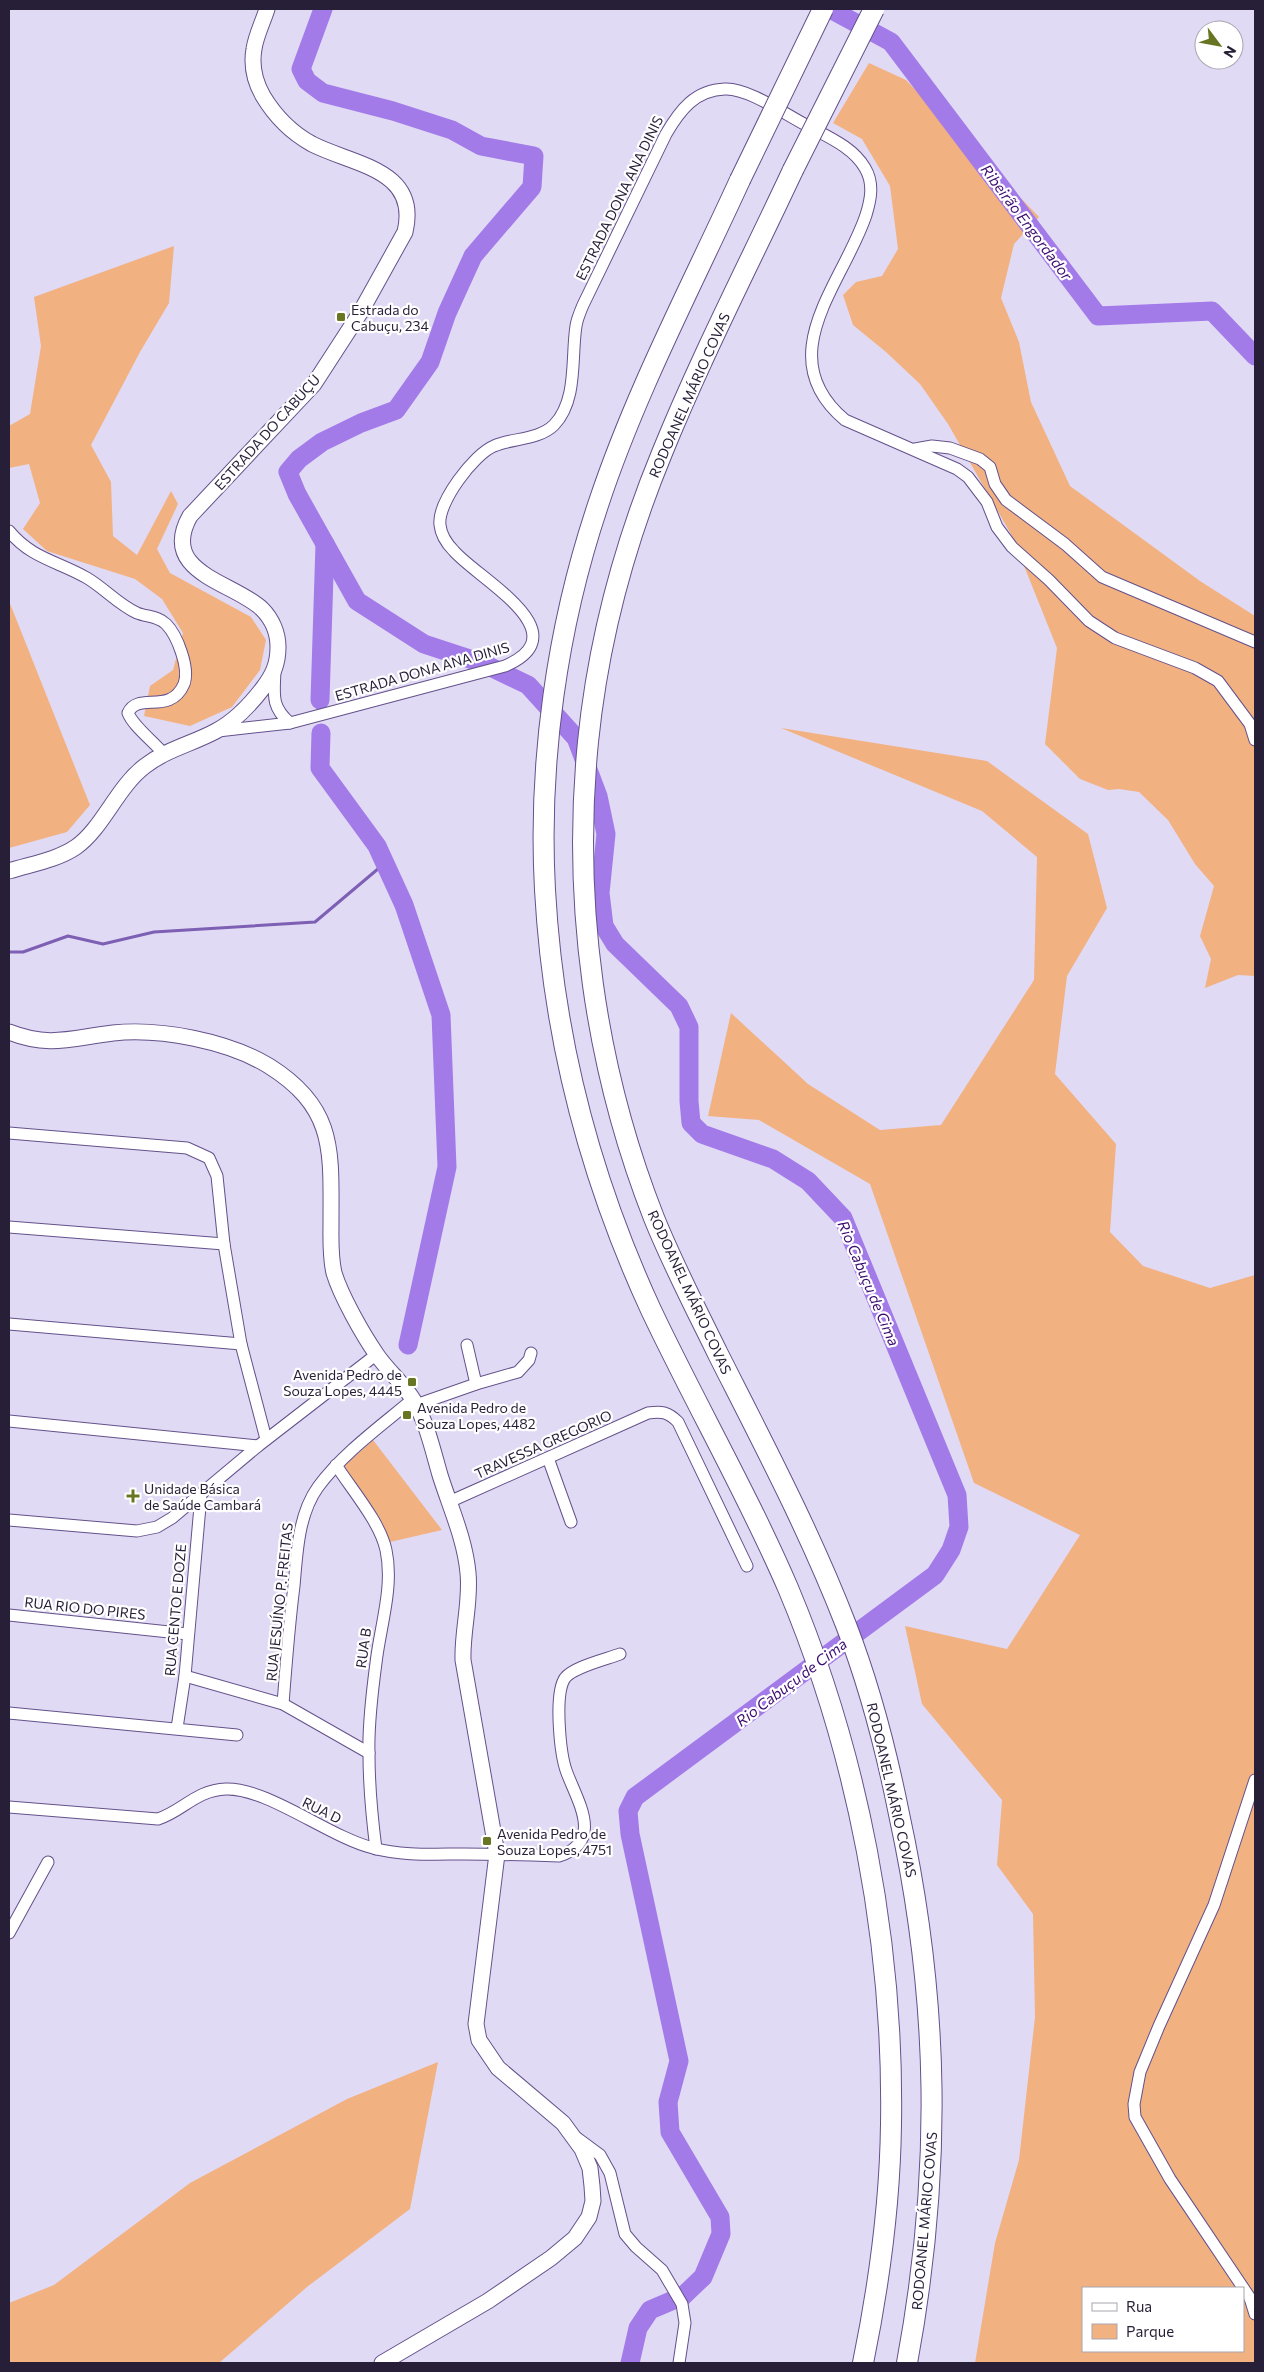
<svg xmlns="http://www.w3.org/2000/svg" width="1264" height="2372" viewBox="0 0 1264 2372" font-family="Commissioner,sans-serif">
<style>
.green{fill:#f2b180;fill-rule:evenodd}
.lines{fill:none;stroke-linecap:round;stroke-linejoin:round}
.stream{stroke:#7d5fb4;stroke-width:3}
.river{stroke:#a27be9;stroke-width:19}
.minor-casing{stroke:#64518a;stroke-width:13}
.secondary-casing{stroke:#64518a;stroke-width:17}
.motorway-casing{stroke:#64518a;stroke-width:22}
.minor{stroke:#fff;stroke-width:11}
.secondary{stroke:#fff;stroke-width:15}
.motorway{stroke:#fff;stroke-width:20}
.motorway-bridge-casing{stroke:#64518a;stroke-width:22;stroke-linecap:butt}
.motorway-bridge{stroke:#fff;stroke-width:20}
.poi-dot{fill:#687623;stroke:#fff;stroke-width:2}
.labels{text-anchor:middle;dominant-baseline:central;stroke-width:4.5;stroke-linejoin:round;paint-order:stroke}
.street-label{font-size:14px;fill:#271f37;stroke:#fff}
.poi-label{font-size:14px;fill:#271f37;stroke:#fff;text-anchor:start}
.water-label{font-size:15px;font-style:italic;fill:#3d0c71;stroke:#fff}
</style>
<rect width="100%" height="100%" fill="#e1daf5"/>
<!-- green -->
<g class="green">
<polygon points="869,63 906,80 1039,217 1014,244 1001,298 1019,342 1031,402 1070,486 1200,581 1255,616 1255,976 1238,975 1205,988 1211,959 1200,936 1214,886 1195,864 1168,820 1139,792 1119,789 1108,790 1080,779 1045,744 1057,648 1012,536 948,424 920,384 886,352 853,325 843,295 856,282 882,276 898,249 890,186 862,139 833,123"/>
<polygon points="174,246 169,303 140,352 91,445 111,482 113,536 137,555 171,491 178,504 157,549 170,573 251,617 266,640 260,670 232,707 190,726 144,716 150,686 173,670 183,633 162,599 135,579 47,551 23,529 40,503 29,464 9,468 9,426 30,414 41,346 34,297"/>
<polygon points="9,601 90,805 67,832 9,848"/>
<path d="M781 728 987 761 1088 834 1107 908 1067 976 1055 1074 1116 1144 1110 1232 1143 1266 1210 1288 1255 1275V2363H975L995 2243 1019 2160 1035 2017 1033 1914 997 1865 1002 1800 922 1704 905 1626 1007 1649 1080 1535 974 1483 870 1184 759 1120 708 1116 731 1013 808 1084 880 1130 941 1125 1034 980 1037 857 982 811ZM1083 2288H1243V2351H1083Z"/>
<polygon points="373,1440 442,1530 390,1542 370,1505 344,1466"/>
<polygon points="438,2062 410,2209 307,2287 219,2363 9,2363 9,2303 54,2285 190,2183 347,2099"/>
</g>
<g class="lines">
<!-- stream -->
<polyline class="stream" points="9,952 23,952 68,936 103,944 154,932 315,922 385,863"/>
<!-- river -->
<g class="river">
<polyline points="323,9 301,69 307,81 323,93 393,111 452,130 481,146 534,156 532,187 473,256 447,313 430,362 396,410 361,423 322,442 299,459 288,472 297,494 357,601 424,644 482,663 528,685 576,738 598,796 606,834 600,893 604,926 615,944 679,1006 689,1027 689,1101 691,1123 702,1134 773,1159 808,1181 843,1218 957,1495 959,1527 951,1550 935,1575 635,1797 628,1811 630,1834 679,2061 668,2102 670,2132 720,2217 721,2234 703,2277 683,2296 650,2310 638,2328 630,2363"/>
<polyline points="830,9 891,42 1098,316 1212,311 1255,356"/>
<polyline points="320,700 325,544"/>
<polyline points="321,733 320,768 377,846 404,905 441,1015 447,1167 408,1345"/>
</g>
<defs>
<g id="minor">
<polyline points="915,449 932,446 950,448 980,459 990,467 995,484 1006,500 1065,544 1102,577 1255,642"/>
<path d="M9 531C32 559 58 561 87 578 104 588 119 605 137 613 147 617 158 616 166 624 177 635 190 668 184 684 170 716 138 691 128 713 133 726 153 741 163 753"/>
<path d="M275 671C274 695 271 707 290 723"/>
<path d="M218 731 290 723 505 666C582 633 478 579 454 551 447 544 441 535 440 525 437 503 474 454 494 446 512 438 539 440 554 425 578 400 571 357 576 326 577 319 580 312 583 305L666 134C680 110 695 90 725 89 749 88 786 115 808 126 828 137 853 147 865 168 874 183 871 199 866 215 843 284 769 356 845 420L957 469 968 477 987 502 997 527 1012 547 1049 580 1089 621 1115 638 1195 668 1218 681 1250 724 1255 740"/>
<polyline points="9,1133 187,1148 209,1158 217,1176 224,1244 241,1344 266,1439"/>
<polyline points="9,1227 224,1244"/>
<polyline points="9,1324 241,1344"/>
<polyline points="467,1345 476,1384"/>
<polyline points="416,1405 476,1384 518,1372 529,1360 531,1353"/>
<polyline points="9,1421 258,1446"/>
<polyline points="548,1458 571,1522"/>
<path d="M336 1465C352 1490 380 1522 386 1550 394 1587 380 1627 376 1663 372 1693 368 1725 369 1754 369 1786 372 1818 376 1849"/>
<path d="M449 1502 648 1413C662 1411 668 1412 678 1422L747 1566"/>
<polyline points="9,1520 137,1531 157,1527 172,1518 258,1446 377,1354"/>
<polyline points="9,1615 188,1634"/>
<polyline points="185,1676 283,1704 369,1753"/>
<path d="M283 1704C286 1665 289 1625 294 1586 297 1553 298 1515 318 1487 343 1453 381 1426 413 1399"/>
<polyline points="9,1713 237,1735"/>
<polyline points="177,1728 185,1676 201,1495"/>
<polyline points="1255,1780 1214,1905 1159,2026 1140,2072 1134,2104 1135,2117 1170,2179 1250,2298 1255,2314"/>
<path d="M9 1807 158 1819C183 1811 196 1790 226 1789 268 1788 329 1837 373 1848 402 1856 434 1854 464 1854 495 1854 527 1855 559 1856 604 1842 578 1802 567 1773 560 1755 554 1694 565 1678 573 1667 607 1659 620 1654"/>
<polyline points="9,1933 48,1862"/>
<polyline points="577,2138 600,2155 610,2173 625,2234 636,2247 662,2270 682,2304 685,2323 679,2363"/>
</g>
<g id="secondary">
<path d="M9 871C31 864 57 860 76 847 103 828 117 787 145 766 167 749 192 744 216 731 235 721 250 705 263 688 273 675 278 664 278 647 278 633 272 619 262 609 234 582 158 573 190 516L314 384 360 313 405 232C420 169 353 165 312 144 292 133 275 116 263 96 255 82 251 66 254 49 256 35 263 22 267 9"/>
<path d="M9 1032C50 1048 71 1038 113 1033 161 1028 228 1041 269 1066 336 1108 331 1151 331 1222 331 1239 330 1256 334 1273 341 1296 363 1335 377 1355 388 1371 404 1384 414 1401 427 1423 433 1451 440 1475 450 1507 465 1539 468 1573 471 1602 462 1631 463 1660L497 1854 476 2024 479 2040 498 2068 563 2123 582 2149 590 2168 592 2186 593 2201 589 2217 575 2238 551 2258 488 2301 382 2363"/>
</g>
<g id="motorway">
<path d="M793 170C749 264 701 357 662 453 624 545 598 643 588 742 572 903 595 1068 654 1218 673 1265 696 1309 718 1354 763 1443 810 1532 846 1625 870 1687 886 1749 899 1814 940 2002 942 2174 907 2363"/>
<path d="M740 180C691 287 635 393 598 505 557 627 538 762 545 890 553 1035 590 1178 651 1310 695 1403 747 1493 788 1588 858 1754 894 1944 891 2124 890 2205 879 2285 863 2363"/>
</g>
</defs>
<!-- minor casing -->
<use href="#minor" class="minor-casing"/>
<!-- secondary casing -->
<use href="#secondary" class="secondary-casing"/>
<!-- motorway casing -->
<use href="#motorway" class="motorway-casing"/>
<!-- minor -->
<use href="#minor" class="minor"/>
<!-- secondary -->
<use href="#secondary" class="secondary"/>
<!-- motorway -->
<use href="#motorway" class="motorway"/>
<defs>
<g id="motorway-bridge">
<polyline points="793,170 874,9"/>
<polyline points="740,180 823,9"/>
</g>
</defs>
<!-- motorway-bridge casing -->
<use href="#motorway-bridge" class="motorway-bridge-casing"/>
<!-- motorway-bridge -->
<use href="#motorway-bridge" class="motorway-bridge"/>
</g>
<!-- markers -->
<g class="poi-dot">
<rect x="336" y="312" width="10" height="10" rx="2.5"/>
<rect x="407" y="1377" width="10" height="10" rx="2.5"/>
<rect x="402" y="1410" width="10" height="10" rx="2.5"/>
<path d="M130.5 1488.5h5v5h5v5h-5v5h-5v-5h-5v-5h5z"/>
<rect x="482" y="1836" width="10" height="10" rx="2.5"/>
</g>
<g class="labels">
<!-- street labels -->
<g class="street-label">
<text transform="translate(619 198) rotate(-64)">ESTRADA DONA ANA DINIS</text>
<text transform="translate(689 395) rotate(-66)">RODOANEL MÁRIO COVAS</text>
<text transform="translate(267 432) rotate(-48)">ESTRADA DO CABUÇU</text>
<text transform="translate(422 671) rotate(-16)">ESTRADA DONA ANA DINIS</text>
<text transform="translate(690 1292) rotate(65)">RODOANEL MÁRIO COVAS</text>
<text transform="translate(543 1444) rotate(-24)">TRAVESSA GREGORIO</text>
<text transform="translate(279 1602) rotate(-84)">RUA JESUÍNO P. FREITAS</text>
<text transform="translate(85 1608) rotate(6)">RUA RIO DO PIRES</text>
<text transform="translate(175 1610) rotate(-85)">RUA CENTO E DOZE</text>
<text transform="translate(363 1648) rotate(-82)">RUA B</text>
<text transform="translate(892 1790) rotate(77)">RODOANEL MÁRIO COVAS</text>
<text transform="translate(322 1810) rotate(26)">RUA D</text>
<text transform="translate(924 2221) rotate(-85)">RODOANEL MÁRIO COVAS</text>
</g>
<!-- poi labels -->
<g class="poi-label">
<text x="351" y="309">Estrada do<tspan x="351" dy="16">Cabuçu, 234</tspan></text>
<text x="402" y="1374" text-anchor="end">Avenida Pedro de<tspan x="402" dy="16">Souza Lopes, 4445</tspan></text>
<text x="417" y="1407">Avenida Pedro de<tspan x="417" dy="16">Souza Lopes, 4482</tspan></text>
<text x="144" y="1488">Unidade Básica<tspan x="144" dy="16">de Saúde Cambará</tspan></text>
<text x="497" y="1833">Avenida Pedro de<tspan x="497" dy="16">Souza Lopes, 4751</tspan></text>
</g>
<!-- water labels -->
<g class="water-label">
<text transform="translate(1027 222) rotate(53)">Ribeirão Engordador</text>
<text transform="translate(869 1283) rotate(67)">Rio Cabuçu de Cima</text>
<text transform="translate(791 1682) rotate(-37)">Rio Cabuçu de Cima</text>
</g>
</g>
<!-- border -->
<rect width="1264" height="2372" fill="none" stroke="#271f37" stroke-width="20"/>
<!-- legend -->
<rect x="1082" y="2287" width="162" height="65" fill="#ffffff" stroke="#a9a5af"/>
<rect x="1092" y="2303" width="25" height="8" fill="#ffffff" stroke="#a9a5af"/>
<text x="1126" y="2312" font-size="15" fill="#271f37">Rua</text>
<rect x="1092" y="2324" width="25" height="15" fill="#f2b180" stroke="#a9a5af"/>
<text x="1126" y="2337" font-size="15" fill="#271f37">Parque</text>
<!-- north arrow -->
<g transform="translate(1219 45) rotate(122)"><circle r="24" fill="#ffffff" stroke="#a9a5af"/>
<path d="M0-4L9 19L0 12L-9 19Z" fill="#687623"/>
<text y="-8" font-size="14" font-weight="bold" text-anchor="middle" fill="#271f37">N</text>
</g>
</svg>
